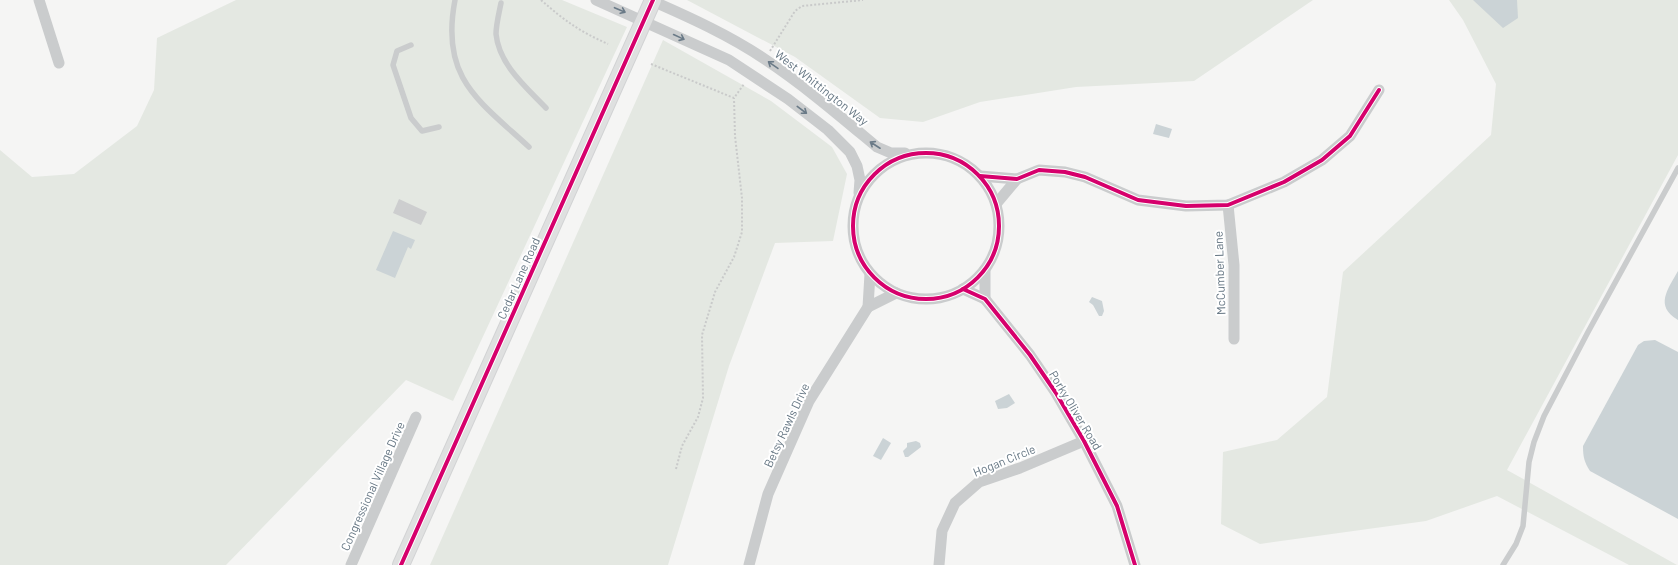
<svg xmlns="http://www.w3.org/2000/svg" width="1678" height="565" viewBox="0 0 1678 565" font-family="Barlow,sans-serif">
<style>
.green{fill:#e4e8e2}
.water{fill:#cbd3d6}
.building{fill:#cdcecf}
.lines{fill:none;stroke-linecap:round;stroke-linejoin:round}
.secondary-casing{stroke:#d2d3d4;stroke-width:18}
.path{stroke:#c9caca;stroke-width:2;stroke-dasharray:2 2;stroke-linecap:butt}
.lane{stroke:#cacccd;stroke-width:5.5}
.street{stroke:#cacccd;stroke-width:11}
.secondary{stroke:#dfe0e0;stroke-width:16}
.cycleway-casing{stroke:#fff;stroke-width:6}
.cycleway{stroke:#d6006c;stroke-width:4}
.oneway{stroke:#6a7a87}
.labels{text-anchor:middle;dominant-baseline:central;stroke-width:4;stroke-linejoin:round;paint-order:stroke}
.street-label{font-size:12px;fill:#657683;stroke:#fff}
</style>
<rect width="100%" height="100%" fill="#f5f5f4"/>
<!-- green -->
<g class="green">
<polygon points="236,0 562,0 627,27 453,401 406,380 226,565 0,565 0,150 32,177 74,174 137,126 154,90 157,38"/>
<polygon points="687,0 1313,0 1194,81 1076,87 980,102 923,122 880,118 795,57"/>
<polygon points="1449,0 1678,0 1678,155 1507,470 1677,565 1629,565 1497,496 1426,521 1260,544 1221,524 1223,452 1277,440 1327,397 1343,272 1491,135 1496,84 1463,20"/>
<polygon points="663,40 771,101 832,147 847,174 833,241 775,243 729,366 668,565 430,565"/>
</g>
<!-- water -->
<g class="water">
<polygon points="1473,0 1517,0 1518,18 1503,28"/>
<polygon points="1156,124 1172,129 1169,138 1153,134"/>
<polygon points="393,231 415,240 411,249 408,247 395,278 376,270"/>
<path d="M1678 271V320C1654 306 1668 289 1678 271Z"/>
<polygon points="1092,297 1102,301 1104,311 1102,316 1099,316 1093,305 1089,302"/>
<path d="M1655 340 1678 352V519L1590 471C1584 462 1583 456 1583 446L1638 345 1644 341Z"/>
<polygon points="1009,394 1015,403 1007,408 998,409 995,401"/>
<polygon points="883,438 891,443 881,460 873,456"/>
<polygon points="916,441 920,443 921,447 908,457 905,457 903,451 907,447 907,443"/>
</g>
<!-- building -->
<polygon class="building" points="399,199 427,212 421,225 393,213"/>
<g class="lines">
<defs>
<polyline id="secondary" points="401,565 653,0"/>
</defs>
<!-- secondary casing -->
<use href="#secondary" class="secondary-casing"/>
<!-- path -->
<g class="path">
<path d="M541 0C565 21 579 31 608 44"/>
<polyline points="770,51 795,11 802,6 863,0"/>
<polyline points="651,64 734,98 744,84"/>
<polyline points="676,469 682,446 698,417 703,398 702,335 715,292 734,257 742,232 742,198 735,136 734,98"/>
</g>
<!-- lane -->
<g class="lane">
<path d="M455 0C440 78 478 100 529 147"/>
<path d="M501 3C499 13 496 25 496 34 499 65 527 88 546 108"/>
<polyline points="411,45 397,51 393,65 411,118 422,131 439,127"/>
<polyline points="1503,565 1516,544 1523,526 1529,462 1534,442 1544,416 1588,332 1678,168"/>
</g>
<!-- street -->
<g class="street">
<polyline points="39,0 59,63"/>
<polyline points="596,0 729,60 788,99 828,130 850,152 857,166 860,180 859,193"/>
<path d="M650 0C689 17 731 36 766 60 805 86 841 117 877 147L891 153H905"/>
<circle cx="926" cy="226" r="73"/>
<polyline points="980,176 1017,179 1039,170 1065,172 1085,177 1138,200 1186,206 1228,205 1284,182 1322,160 1350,136 1379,90"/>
<polyline points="996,204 1017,179"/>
<polyline points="1228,205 1234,265 1234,339"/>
<polyline points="985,270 985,299"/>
<polyline points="963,289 985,299 1030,355 1056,393 1084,441 1117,506 1135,565"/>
<polyline points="868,307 896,293"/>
<polyline points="351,565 416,417"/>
<polyline points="749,565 768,494 809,401 868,307 870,274"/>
<polyline points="939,565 942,531 955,503 979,482 1020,468 1084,441"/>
</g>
<!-- secondary -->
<use href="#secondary" class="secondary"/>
<defs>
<g id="cycleway">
<circle cx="926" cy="226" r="73"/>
<polyline points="980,176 1017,179 1039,170 1065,172 1085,177 1138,200 1186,206 1228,205 1284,182 1322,160 1350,136 1379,90"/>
<polyline points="963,289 985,299 1030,355 1056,393 1084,441 1117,506 1135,565"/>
<polyline points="401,565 653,0"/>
</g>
</defs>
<!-- cycleway casing -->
<use href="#cycleway" class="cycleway-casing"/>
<!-- cycleway -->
<use href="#cycleway" class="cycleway"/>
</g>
<!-- one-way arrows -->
<defs><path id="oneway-shaft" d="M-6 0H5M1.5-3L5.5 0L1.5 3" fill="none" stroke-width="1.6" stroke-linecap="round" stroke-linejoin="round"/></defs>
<g class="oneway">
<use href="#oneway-shaft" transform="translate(620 10) rotate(23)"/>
<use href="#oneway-shaft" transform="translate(679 37) rotate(25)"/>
<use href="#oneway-shaft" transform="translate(773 65) rotate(-145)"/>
<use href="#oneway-shaft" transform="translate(802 110) rotate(37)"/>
<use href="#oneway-shaft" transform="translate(875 145) rotate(-147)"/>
</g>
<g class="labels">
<!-- street labels -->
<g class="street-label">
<text transform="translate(822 87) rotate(38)">West Whittington Way</text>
<text transform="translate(1219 273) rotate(-92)">McCumber Lane</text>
<text transform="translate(518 278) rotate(-66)">Cedar Lane Road</text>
<text transform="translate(1076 410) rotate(59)">Porky Oliver Road</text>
<text transform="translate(786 425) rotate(-65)">Betsy Rawls Drive</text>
<text transform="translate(1004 460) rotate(-22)">Hogan Circle</text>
<text transform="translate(372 486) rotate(-66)">Congressional Village Drive</text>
</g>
</g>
</svg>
